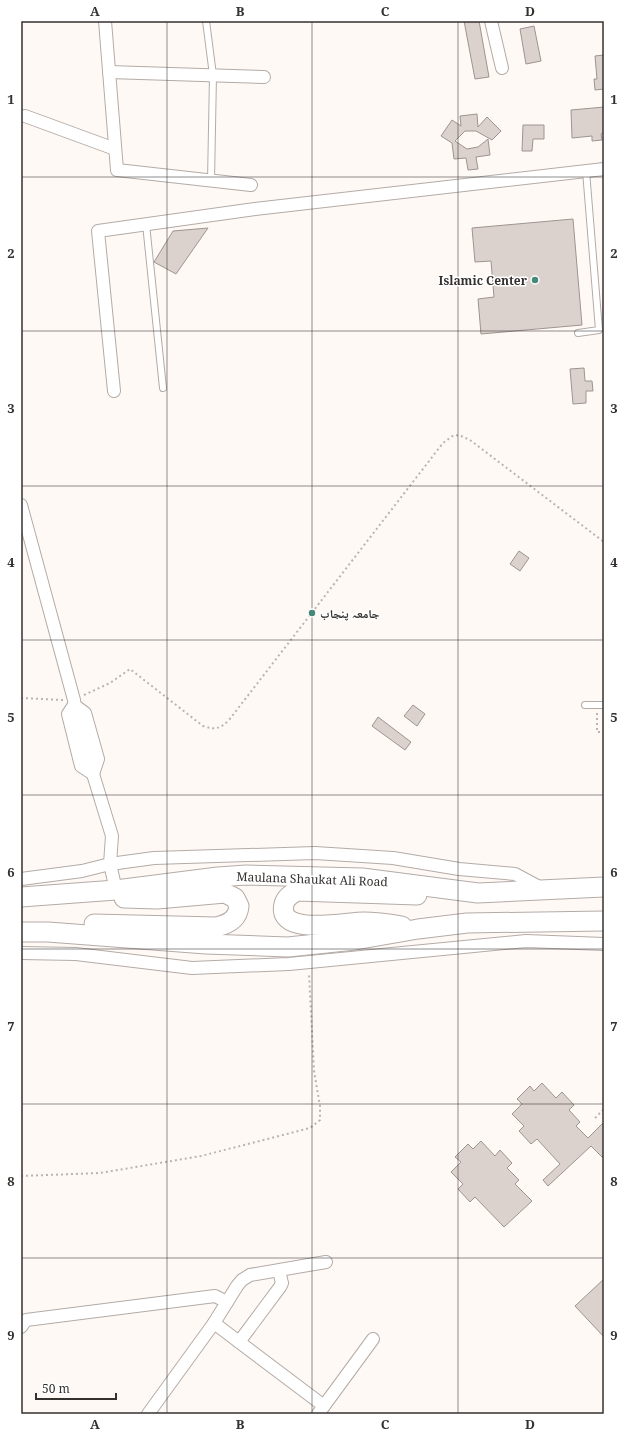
<svg xmlns="http://www.w3.org/2000/svg" width="625" height="1435" viewBox="0 0 625 1435" font-family="'Noto Serif','Noto Naskh Arabic',serif">
<style>
.building{fill:#dbd2ce;stroke:#9d9490}
.lines{fill:none;stroke-linecap:round;stroke-linejoin:round}
.service-casing{stroke:#b4aba6;stroke-width:8}
.minor-casing{stroke:#b4aba6;stroke-width:14}
.primary-casing{stroke:#b4aba6;stroke-width:21}
.path{stroke:#b9b4b1;stroke-width:2;stroke-dasharray:2 3;stroke-linecap:butt}
.service{stroke:#fff;stroke-width:6}
.minor{stroke:#fff;stroke-width:12}
.primary{stroke:#fff;stroke-width:19}
.grid{fill:none;stroke:#34312f;stroke-width:1;stroke-opacity:0.55}
.poi-dot{fill:#46887a;stroke:#fff;stroke-width:1.5}
.labels{text-anchor:middle;dominant-baseline:central;stroke-width:3;stroke-linejoin:round;paint-order:stroke}
.poi-label{font-size:12px;font-weight:bold;fill:#34312f;stroke:#fff;text-anchor:end}
.street-label{font-size:12px;fill:#34312f;stroke:#fff}
.neatline{fill:none;stroke:#34312f;stroke-width:1.5}
.grid-label{font-size:13px;text-anchor:middle;font-weight:bold;fill:#34312f}
</style>
<rect width="100%" height="100%" fill="#fff9f6"/>
<!-- building -->
<g class="building">
<polygon points="464,21 479,21 489,77 475,79"/>
<polygon points="534,26 541,61 526,64 520,29"/>
<polygon points="604,55 604,89 595,90 594,79 597,79 595,56"/>
<polygon points="604,107 604,133 601,134 602,140 592,141 592,136 572,138 571,110"/>
<polygon points="477,114 478,127 487,117 501,131 492,140 476,131 465,131 455,141 467,149 478,147 488,139 490,155 476,157 478,169 468,170 466,158 454,159 452,143 441,136 452,120 461,126 460,116"/>
<polygon points="523,125 544,125 544,139 533,139 532,151 522,151"/>
<polygon points="573,219 582,325 481,334 478,299 494,297 491,261 475,262 472,228"/>
<polygon points="208,228 176,274 154,262 173,231"/>
<polygon points="584,368 585,381 592,381 593,391 586,391 586,403 573,404 570,369"/>
<polygon points="519,551 529,558 520,571 510,564"/>
<polygon points="413,705 425,714 417,726 404,716"/>
<polygon points="378,717 411,742 405,750 372,726"/>
<polygon points="542,1083 556,1098 562,1092 574,1105 569,1110 580,1122 576,1126 588,1138 604,1122 604,1159 591,1146 548,1186 543,1180 560,1164 537,1139 531,1144 519,1131 524,1126 512,1114 522,1104 517,1099 530,1086 534,1091"/>
<polygon points="481,1141 495,1156 500,1150 512,1163 507,1168 519,1180 515,1184 532,1201 504,1227 475,1197 470,1202 458,1189 463,1184 451,1172 461,1162 455,1157 468,1144 473,1149"/>
<polygon points="604,1279 604,1337 575,1306"/>
</g>
<g class="lines">
<defs>
<g id="service">
<polyline points="206,21 213,75 211,181"/>
<polyline points="146,224 163,388"/>
<polyline points="578,333 599,330 586,171"/>
<polyline points="585,705 604,705"/>
</g>
<g id="minor">
<polyline points="105,21 117,170 251,185"/>
<polyline points="491,21 502,68"/>
<polyline points="109,72 264,77"/>
<polyline points="25,116 115,149"/>
<polyline points="114,391 98,231 255,209 604,169"/>
<polyline points="21,505 74,700 76,717 87,760 93,774 112,836 110,864 116,890"/>
<polygon points="74,705 85,713 98,759 93,774 81,766 68,714"/>
<polyline points="21,879 82,871 110,864 154,858 315,853 393,858 459,869 515,874 541,888"/>
<polyline points="21,953 76,954 192,968 289,964 526,941 604,944"/>
<polyline points="214,1323 324,1406"/>
<polyline points="21,1327 26,1320 215,1296 227,1302"/>
<polyline points="239,1342 280,1287 282,1283 279,1271"/>
<polyline points="148,1414 214,1323 237,1286 242,1280 250,1275 326,1262"/>
<polyline points="318,1414 373,1339"/>
</g>
<g id="primary">
<polyline points="21,897 116,890 218,877 246,875 362,878 478,893 604,887"/>
<path d="M94 924 216 927C229 924 238 919 239 906L235 898 225 893 157 899 124 898"/>
<path d="M402 926C390 924 376 922 363 922 346 922 276 937 284 904 286 897 291 894 297 891L417 895"/>
<polyline points="21,932 48,932 206,944 288,947 355,940 418,929 467,923 604,921"/>
</g>
</defs>
<!-- service casing -->
<use href="#service" class="service-casing"/>
<!-- minor casing -->
<use href="#minor" class="minor-casing"/>
<!-- primary casing -->
<use href="#primary" class="primary-casing"/>
<!-- path -->
<g class="path">
<path d="M84 695 110 683 130 669 203 726C215 730 220 729 229 720L443 443 454 435 461 436 470 440 604 542"/>
<polyline points="21,698 63,700"/>
<polyline points="597,713 597,732 604,732"/>
<polyline points="595,1118 604,1109"/>
<polyline points="21,1176 100,1173 201,1156 310,1128 320,1120 320,1106 314,1071 309,974"/>
</g>
<!-- service -->
<use href="#service" class="service"/>
<!-- minor -->
<use href="#minor" class="minor"/>
<!-- primary -->
<use href="#primary" class="primary"/>
</g>
<!-- grid -->
<path class="grid" d="M167 21V1414M312 21V1414M458 21V1414M21 177H604M21 331H604M21 486H604M21 640H604M21 795H604M21 949H604M21 1104H604M21 1258H604"/>
<!-- markers -->
<g class="poi-dot">
<circle cx="535" cy="280" r="4"/>
<circle cx="312" cy="613" r="4"/>
</g>
<g class="labels">
<!-- poi labels -->
<g class="poi-label">
<text x="527" y="280">Islamic Center</text>
<text x="320" y="613" text-anchor="start">جامعہ پنجاب</text>
</g>
<!-- street labels -->
<g class="street-label">
<text transform="translate(312 879) rotate(2)">Maulana Shaukat Ali Road</text>
</g>
</g>
<!-- border -->
<rect width="625" height="1435" fill="none" stroke="#ffffff" stroke-width="44"/>
<!-- scale -->
<path d="M36 1393v6h80v-6" fill="none" stroke="#34312f" stroke-width="2"/>
<text x="42" y="1393" font-size="12" fill="#34312f" stroke="#ffffff" stroke-width="3" paint-order="stroke">50 m</text>
<rect x="22" y="22" width="581" height="1391" class="neatline"/>
<g class="grid-label">
<text x="95" y="16">A</text>
<text x="240" y="16">B</text>
<text x="385" y="16">C</text>
<text x="530" y="16">D</text>
<text x="11" y="104">1</text>
<text x="614" y="104">1</text>
<text x="11" y="258">2</text>
<text x="614" y="258">2</text>
<text x="11" y="413">3</text>
<text x="614" y="413">3</text>
<text x="11" y="567">4</text>
<text x="614" y="567">4</text>
<text x="11" y="722">5</text>
<text x="614" y="722">5</text>
<text x="11" y="877">6</text>
<text x="614" y="877">6</text>
<text x="11" y="1031">7</text>
<text x="614" y="1031">7</text>
<text x="11" y="1186">8</text>
<text x="614" y="1186">8</text>
<text x="11" y="1340">9</text>
<text x="614" y="1340">9</text>
<text x="95" y="1429">A</text>
<text x="240" y="1429">B</text>
<text x="385" y="1429">C</text>
<text x="530" y="1429">D</text>
</g>
</svg>
